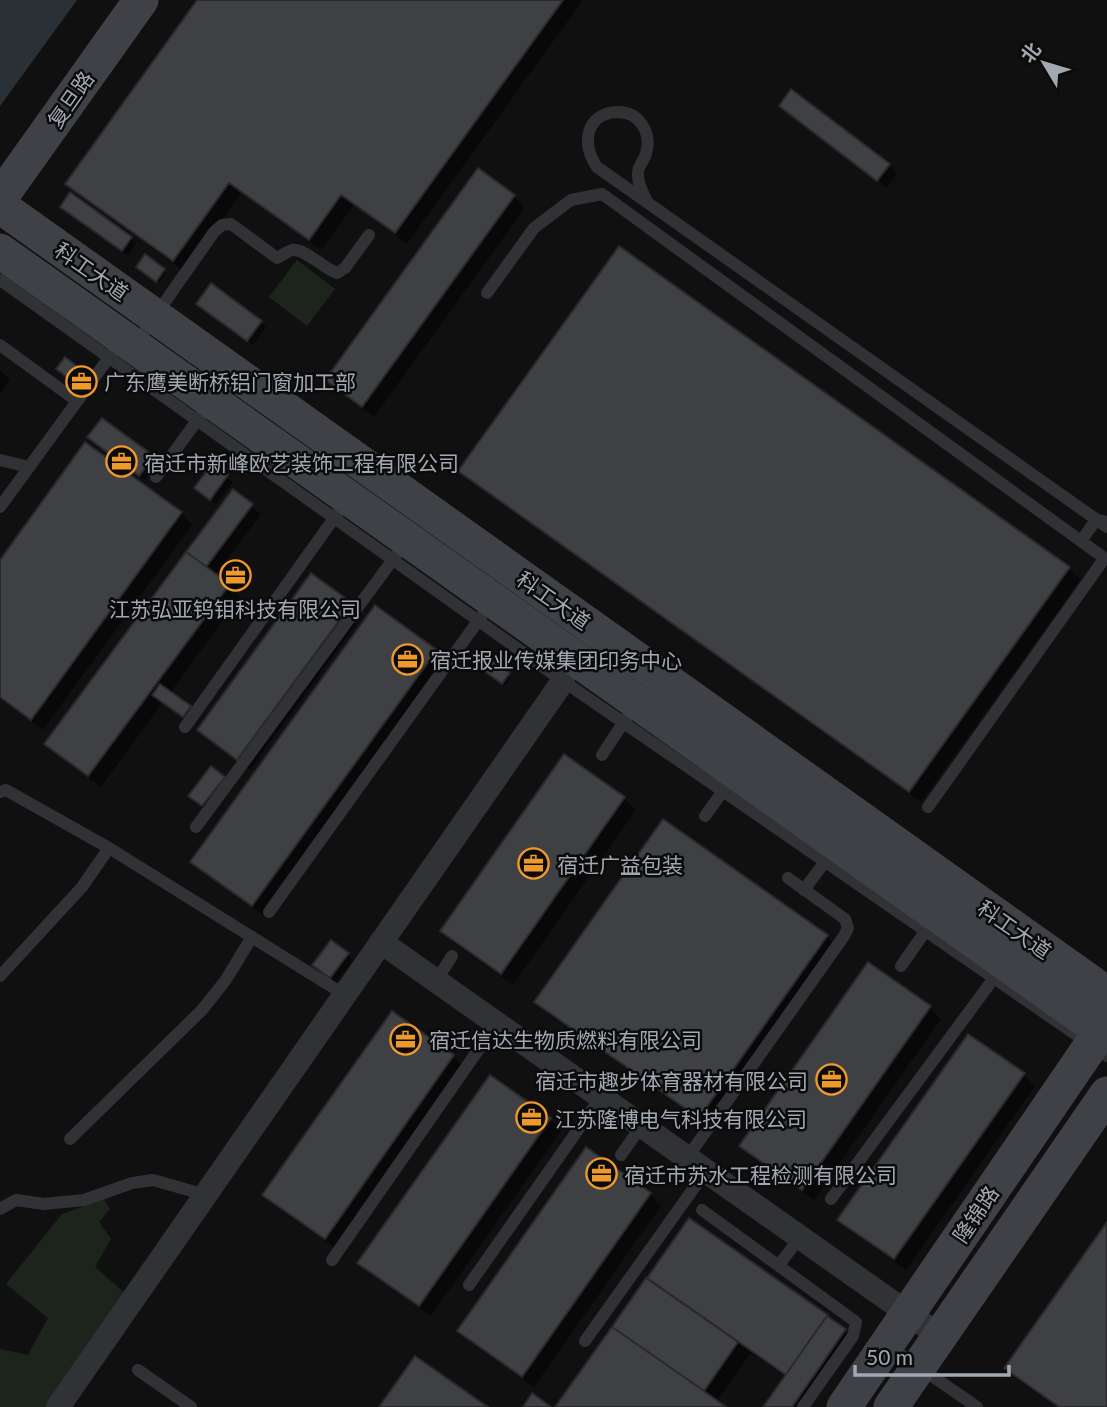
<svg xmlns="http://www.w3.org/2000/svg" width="1107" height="1407" viewBox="0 0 1107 1407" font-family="Lato,'Noto Sans SC',sans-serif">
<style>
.green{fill:#1c241c}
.water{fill:#293136}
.shadow{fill:#0007}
.building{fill:#3f4044;stroke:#2a2a2d;stroke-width:2}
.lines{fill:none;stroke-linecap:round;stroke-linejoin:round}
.lane{stroke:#313236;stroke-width:12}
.street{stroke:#313236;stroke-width:24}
.secondary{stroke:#3f4146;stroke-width:35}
.labels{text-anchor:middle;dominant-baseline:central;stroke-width:5;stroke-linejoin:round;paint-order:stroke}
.street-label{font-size:21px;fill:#a1a8b2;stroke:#0b0b0c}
.poi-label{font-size:21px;fill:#a1a8b2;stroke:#0b0b0c;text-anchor:start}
</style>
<rect width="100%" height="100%" fill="#101011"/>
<!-- green -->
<g class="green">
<polygon points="297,260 335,289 307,326 269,297"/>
<polygon points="104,1199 110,1209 99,1222 111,1239 95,1267 126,1294 46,1407 0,1407 0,1349 28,1355 48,1318 6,1284 62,1214"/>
</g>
<!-- water -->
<polygon class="water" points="0,0 77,0 0,106"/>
<!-- shadow -->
<g class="shadow">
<polygon points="199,0 583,0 407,244 354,205 321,250 241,193 185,272 79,195 67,183"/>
<polygon points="781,106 889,166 897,174 887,188"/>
<polygon points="514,196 525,208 374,417 339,392 328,380"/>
<polygon points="67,212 131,238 136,244 128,256"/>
<polygon points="146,257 166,273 159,282 140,269"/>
<polygon points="204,309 261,322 266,327 253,345"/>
<polygon points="0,370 10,380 0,394"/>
<polygon points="95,443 152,457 158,462 145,480"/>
<polygon points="213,466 233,482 216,504 202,494"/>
<polygon points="461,471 1069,568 1080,580 921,802 472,482"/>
<polygon points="233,491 261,514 215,575 240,597 170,693 195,713 189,721 163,702 101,787 58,755 47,744"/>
<polygon points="181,513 192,525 43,730 0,699 0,563"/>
<polygon points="351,604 362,616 250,770 210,741 199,729"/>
<polygon points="436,651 448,663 265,916 204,873 193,861"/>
<polygon points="479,666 509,675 511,677 505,685"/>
<polygon points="565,756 624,798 636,810 513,985 454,943 442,931"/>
<polygon points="224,778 229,783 209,811 196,801"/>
<polygon points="827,936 838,948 711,1128 548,1014 537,1002"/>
<polygon points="347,954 353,960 336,982 320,970"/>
<polygon points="869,965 930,1008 941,1019 814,1200 753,1158 741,1146"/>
<polygon points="453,1056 465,1068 337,1249 276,1207 264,1195"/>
<polygon points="1023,1075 1035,1086 906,1270 851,1231 840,1219"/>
<polygon points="549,1119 561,1131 431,1316 371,1274 360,1263"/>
<polygon points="650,1194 661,1206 534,1387 471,1343 459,1331"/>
<polygon points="690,1221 845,1331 854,1339 806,1407 765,1407 786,1377 751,1353 716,1402 723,1407 557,1407"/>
<polygon points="1107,1225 1107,1407 1057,1407 1018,1380 1006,1368"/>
</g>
<!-- building -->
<g class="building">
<polygon points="197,0 563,0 395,233 341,195 309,240 229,183 173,261 65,184"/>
<polygon points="791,89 890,164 877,181 779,106"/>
<polygon points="478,168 515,195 362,407 325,380"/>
<polygon points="70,192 132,237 122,251 60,207"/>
<polygon points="619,246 1070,567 909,792 458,471"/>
<polygon points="145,254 165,269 156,282 136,267"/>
<polygon points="211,283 262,321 247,341 196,304"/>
<polygon points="65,357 90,376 81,388 56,369"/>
<polygon points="102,418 154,456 139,476 87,437"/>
<polygon points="85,442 182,512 31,720 0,697 0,560"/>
<polygon points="212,464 228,475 210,500 194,488"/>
<polygon points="233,489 253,504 206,567 186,552"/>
<polygon points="186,552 230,584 88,776 44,744"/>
<polygon points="311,573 352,603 237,760 197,730"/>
<polygon points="375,605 437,650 252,906 190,862"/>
<polygon points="483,654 510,673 502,684 475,664"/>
<polygon points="160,684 191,706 183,717 152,695"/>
<polygon points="564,754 625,797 501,974 440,931"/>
<polygon points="211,766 225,777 202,806 188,796"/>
<polygon points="663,819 828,935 699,1118 534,1002"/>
<polygon points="331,940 349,953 330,978 312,965"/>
<polygon points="868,962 931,1006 802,1190 739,1146"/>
<polygon points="392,1011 454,1055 325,1239 262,1195"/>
<polygon points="968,1034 1025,1073 894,1259 837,1220"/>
<polygon points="490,1075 551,1118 419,1306 357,1263"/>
<polygon points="586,1147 651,1193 522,1377 457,1331"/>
<polygon points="689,1218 828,1315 786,1375 647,1278"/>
<polygon points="1107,1222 1107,1407 1059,1407 1004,1368"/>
<polygon points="646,1278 738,1342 704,1391 612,1327"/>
<polygon points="827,1316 846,1329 792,1407 763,1407"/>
<polygon points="612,1327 704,1391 726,1407 555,1407"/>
<polygon points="415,1356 488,1407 379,1407"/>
<polygon points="532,1393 551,1407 523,1407"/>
</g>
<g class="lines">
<!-- lane -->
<g class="lane">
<path d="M648 203C644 195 637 184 638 173 638 166 644 161 646 154 652 133 640 112 618 112 585 113 581 145 597 167L1107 527"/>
<polyline points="0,280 563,681 1107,1056"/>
<polyline points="487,293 534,228 571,200 602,194 1107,560"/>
<polyline points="0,345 77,401"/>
<path d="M134 346 214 232 222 225 231 224 277 258C281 256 288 251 292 250 305 248 324 269 337 273L345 268 369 235"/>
<polyline points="0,460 29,467"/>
<polyline points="156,477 201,415"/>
<polyline points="0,507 113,352"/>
<polyline points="1081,541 1096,520 1103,521"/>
<polyline points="185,727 337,514"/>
<polyline points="602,755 627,717"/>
<polyline points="0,792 6,790 109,848 345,995"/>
<polyline points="928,807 1104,559 1107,559"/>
<polyline points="705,816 723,791"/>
<polyline points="196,827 397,554"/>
<polyline points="804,890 829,856"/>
<polyline points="269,912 483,614"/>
<polyline points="901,966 929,926"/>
<polyline points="0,976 82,887 109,848"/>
<polyline points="436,981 452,956"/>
<polyline points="70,1139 202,1010 225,981 252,937"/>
<polyline points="621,1155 642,1125"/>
<polyline points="687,1158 844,936 848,928 845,919 788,878"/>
<polyline points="831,1199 994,978"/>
<polyline points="0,1209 16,1200 44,1204 84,1200 132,1183 153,1180 206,1195"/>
<polyline points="702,1210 856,1322 853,1336 803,1407"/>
<polyline points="332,1260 497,1023"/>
<polyline points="779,1265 800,1237"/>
<polyline points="469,1285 601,1097"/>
<polyline points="585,1341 706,1171"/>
<polyline points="887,1345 977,1407"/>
<polyline points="138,1370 191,1407"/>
</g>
<!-- street -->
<g class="street">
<polyline points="381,942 940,1336"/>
<polyline points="58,1407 563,681"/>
</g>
<!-- secondary -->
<g class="secondary">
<polyline points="0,198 141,0"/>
<polyline points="0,206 1107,994"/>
<polyline points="0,251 1107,1035"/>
<polyline points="844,1407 1107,1022"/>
<polyline points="891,1407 1107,1094"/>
</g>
</g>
<!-- icons -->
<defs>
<symbol id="office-ring" viewBox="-11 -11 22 22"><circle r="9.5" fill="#0b0b0c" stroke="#ed992c" stroke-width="1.5"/><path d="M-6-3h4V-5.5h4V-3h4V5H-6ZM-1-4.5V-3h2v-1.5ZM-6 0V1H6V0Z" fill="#ed992c"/></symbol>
</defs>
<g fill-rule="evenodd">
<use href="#office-ring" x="64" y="364" width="35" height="35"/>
<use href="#office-ring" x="104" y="444" width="35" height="35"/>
<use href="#office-ring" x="218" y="558" width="35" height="35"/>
<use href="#office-ring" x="390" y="642" width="35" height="35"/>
<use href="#office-ring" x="516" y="846" width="35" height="35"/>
<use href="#office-ring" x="388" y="1022" width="35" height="35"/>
<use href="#office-ring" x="814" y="1062" width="35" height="35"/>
<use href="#office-ring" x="514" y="1100" width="35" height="35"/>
<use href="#office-ring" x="584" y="1156" width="35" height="35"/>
</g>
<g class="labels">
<!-- street labels -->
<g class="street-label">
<text transform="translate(70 99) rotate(-55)">复旦路</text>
<text transform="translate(92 271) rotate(35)">科工大道</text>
<text transform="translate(554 600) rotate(35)">科工大道</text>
<text transform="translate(1015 929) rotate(35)">科工大道</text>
<text transform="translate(975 1214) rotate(-56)">隆锦路</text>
</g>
<!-- poi labels -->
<g class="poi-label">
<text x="104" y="381">广东鹰美断桥铝门窗加工部</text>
<text x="144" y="462">宿迁市新峰欧艺装饰工程有限公司</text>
<text x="235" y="608" text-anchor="middle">江苏弘亚钨钼科技有限公司</text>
<text x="430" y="659">宿迁报业传媒集团印务中心</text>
<text x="557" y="864">宿迁广益包装</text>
<text x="429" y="1039">宿迁信达生物质燃料有限公司</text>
<text x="808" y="1080" text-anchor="end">宿迁市趣步体育器材有限公司</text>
<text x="555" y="1118">江苏隆博电气科技有限公司</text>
<text x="624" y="1174">宿迁市苏水工程检测有限公司</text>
</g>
</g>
<!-- north arrow -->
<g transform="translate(1044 63) rotate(308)" stroke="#0b0b0c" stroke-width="5" paint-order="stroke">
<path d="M0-5L12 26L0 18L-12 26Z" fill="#a1a8b2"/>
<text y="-10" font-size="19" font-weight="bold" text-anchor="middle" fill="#a1a8b2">北</text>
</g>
<!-- scale -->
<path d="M855 1365v10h154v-10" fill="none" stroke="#a1a8b2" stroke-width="3.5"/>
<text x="866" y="1365" font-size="21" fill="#a1a8b2" stroke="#0b0b0c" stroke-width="5" paint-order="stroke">50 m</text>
</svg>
